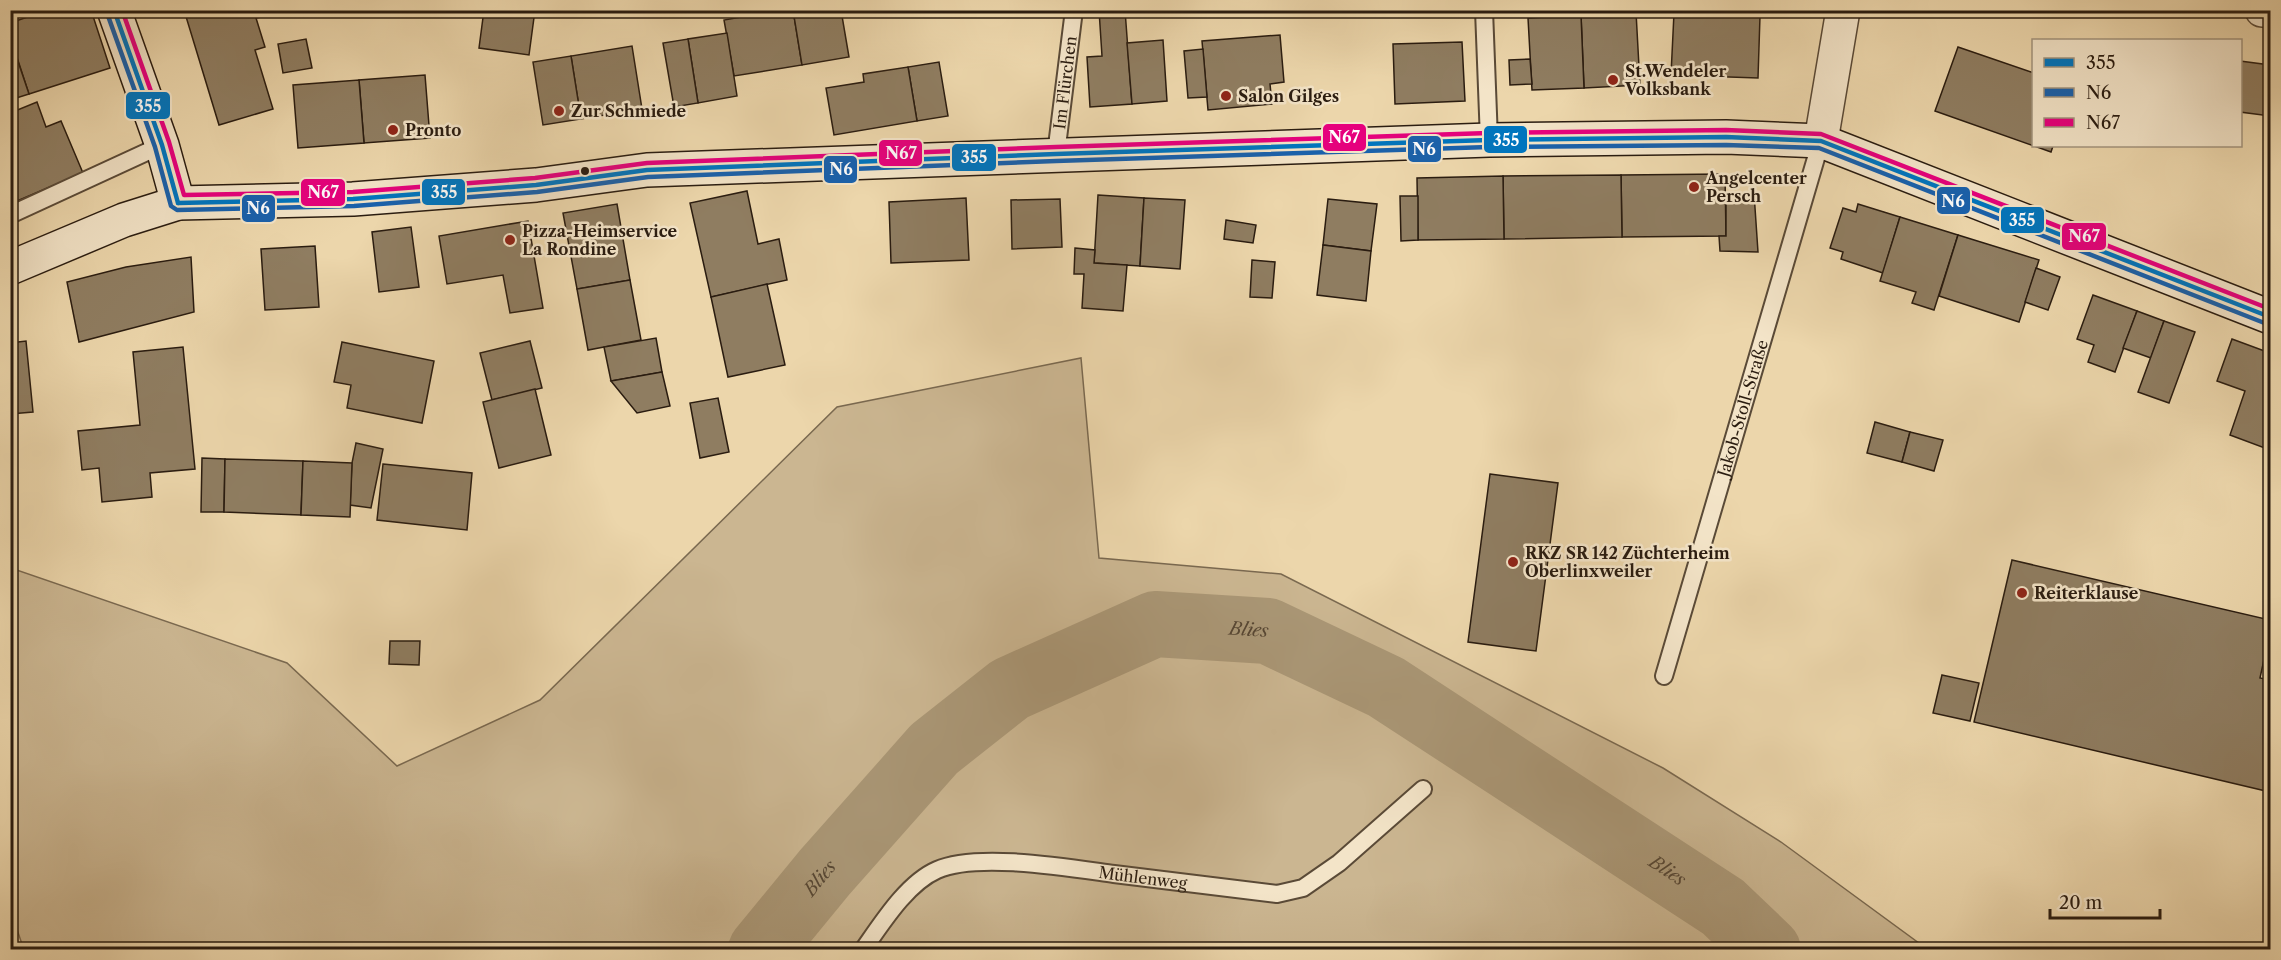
<svg xmlns="http://www.w3.org/2000/svg" width="2281" height="960" viewBox="0 0 2281 960" font-family="'Libre Caslon Text',serif">
<style>
.green{fill:#cbb691;stroke:#7a6950;stroke-width:1.5}
.lines{fill:none;stroke-linecap:round;stroke-linejoin:round}
.river{stroke:#aa9776;stroke-width:66}
.building{fill:#8f7d61;stroke:#2a1c10;stroke-width:1.5}
.service-casing{stroke:#5a4a37;stroke-width:20}
.minor-casing{stroke:#5a4a37;stroke-width:36}
.secondary-casing{stroke:#2a1c10;stroke-width:36}
.service{stroke:#f3e4c8;stroke-width:16}
.minor{stroke:#f3e4c8;stroke-width:33}
.secondary{stroke:#f3e4c8;stroke-width:33}
.bus-1-casing{stroke:#f3e4c8;stroke-width:9}
.bus-2-casing{stroke:#f3e4c8;stroke-width:9}
.bus-3-casing{stroke:#f3e4c8;stroke-width:9}
.bus-1{stroke:#0075be;stroke-width:4.5}
.bus-2{stroke:#1961ac;stroke-width:4.5}
.bus-3{stroke:#e6007d;stroke-width:4.5}
.poi-dot{fill:#8f2418;stroke:#f3e4c8;stroke-width:2}
.bus-dot{fill:#2a1c10;stroke:#f3e4c8;stroke-width:2}
.labels{text-anchor:middle;dominant-baseline:central;stroke-width:5;stroke-linejoin:round;paint-order:stroke}
.poi-label{font-size:16px;font-weight:bold;fill:#2a1c10;stroke:#f3e4c8;text-anchor:start}
.street-label{font-size:16px;fill:#2a1c10;stroke:#f3e4c8}
.water-label{font-size:18px;font-style:italic;fill:#574734;stroke:#f3e4c8}
.line-badge{stroke:#f3e4c8;stroke-width:2}
.badge-label{font-size:16px;text-anchor:middle;font-weight:bold;fill:#fff}
</style>
<rect width="100%" height="100%" fill="#ecd6ab"/>
<filter id="stains"><feTurbulence type="fractalNoise" baseFrequency=".00333" numOctaves="4"/><feColorMatrix values="0 0 0 0 .2 0 0 0 0 .09 0 0 0 0 .02 0 0 0 .5 -.17"/></filter>
<radialGradient id="worn" r=".72"><stop offset=".6" stop-color="#630" stop-opacity="0"/><stop offset="1" stop-color="#630" stop-opacity=".3"/></radialGradient>
<!-- green -->
<polygon class="green" points="1081,358 1099,558 1281,574 1663,768 1781,842 1927,949 24,950 11,912 11,568 287,663 397,766 540,700 837,407"/>
<g class="lines">
<!-- river -->
<path class="river" id="s1" d="M761 950 825 872 934 749 1010 689 1155 624 1268 631 1386 687 1723 907 1768 950"/>
</g>
<!-- building -->
<g class="building">
<polygon points="48,10 91,10 110,68 29,94 10,36 10,23"/>
<polygon points="184,10 260,10 262,17 256,18 265,47 255,50 273,109 219,125"/>
<polygon points="484,10 535,10 529,55 479,48"/>
<polygon points="782,10 793,10 802,65 734,76 724,20"/>
<polygon points="793,10 841,10 849,57 802,65"/>
<polygon points="1099,10 1125,10 1132,104 1090,107 1087,57 1102,56"/>
<polygon points="1342,10 1368,10 1368,16 1342,15"/>
<polygon points="1397,10 1419,10 1419,17 1396,16"/>
<polygon points="1636,12 1640,85 1584,88 1581,15"/>
<polygon points="1674,13 1760,16 1758,78 1671,75"/>
<polygon points="1581,15 1584,88 1532,90 1528,18"/>
<polygon points="727,33 737,96 698,103 688,39"/>
<polygon points="1280,35 1284,82 1270,84 1272,104 1208,110 1202,41"/>
<polygon points="10,38 29,94 10,100"/>
<polygon points="306,39 312,68 283,73 278,44"/>
<polygon points="688,39 698,103 674,107 663,43"/>
<polygon points="1163,40 1167,101 1132,104 1127,43"/>
<polygon points="1462,42 1465,101 1395,104 1393,44"/>
<polygon points="632,46 642,109 581,119 571,56"/>
<polygon points="1958,47 2034,73 2034,146 2053,146 2051,152 1935,111"/>
<polygon points="1203,49 1207,97 1188,98 1184,51"/>
<polygon points="571,56 581,119 543,125 533,62"/>
<polygon points="1530,59 1532,84 1510,85 1509,60"/>
<polygon points="2240,61 2270,65 2270,116 2240,112"/>
<polygon points="939,62 948,116 917,121 908,67"/>
<polygon points="908,67 917,121 834,135 826,88 864,82 863,74"/>
<polygon points="425,75 430,138 364,143 359,80"/>
<polygon points="359,80 364,143 298,148 293,85"/>
<polygon points="37,102 46,127 61,121 83,173 10,204 10,113"/>
<polygon points="1725,174 1726,236 1622,237 1621,175"/>
<polygon points="1621,175 1622,237 1504,239 1503,176"/>
<polygon points="1503,176 1504,239 1418,240 1417,178"/>
<polygon points="747,191 758,244 779,239 787,280 711,297 690,203"/>
<polygon points="1726,193 1754,193 1758,252 1720,251 1719,236 1726,236"/>
<polygon points="1098,195 1144,198 1140,266 1094,263"/>
<polygon points="1400,196 1418,196 1418,240 1401,241"/>
<polygon points="966,198 969,260 891,263 889,202"/>
<polygon points="1144,198 1185,200 1180,269 1140,266"/>
<polygon points="1060,199 1062,247 1012,249 1011,200"/>
<polygon points="1328,199 1377,204 1371,251 1323,245"/>
<polygon points="617,204 630,280 577,289 563,213"/>
<polygon points="1858,204 1900,217 1883,273 1841,259 1843,252 1830,248 1843,208 1856,212"/>
<polygon points="1900,217 1958,235 1934,310 1912,303 1916,292 1880,281"/>
<polygon points="1226,220 1256,225 1253,243 1224,239"/>
<polygon points="528,221 543,308 510,313 503,275 447,284 439,236"/>
<polygon points="411,227 419,287 379,292 372,232"/>
<polygon points="1958,235 2039,260 2019,322 1939,296"/>
<polygon points="1323,245 1371,251 1366,301 1317,295"/>
<polygon points="315,246 319,307 265,310 261,249"/>
<polygon points="1075,248 1095,250 1094,263 1127,265 1123,311 1082,308 1084,274 1074,274"/>
<polygon points="191,257 194,312 79,342 67,282 126,267"/>
<polygon points="1252,260 1275,262 1272,298 1250,297"/>
<polygon points="2036,268 2060,277 2048,310 2025,302"/>
<polygon points="630,280 641,340 588,350 577,289"/>
<polygon points="767,284 785,365 728,377 711,297"/>
<polygon points="2093,295 2137,311 2115,372 2088,362 2094,345 2077,339"/>
<polygon points="2137,311 2164,321 2151,358 2123,348"/>
<polygon points="2164,321 2195,332 2169,403 2138,392"/>
<polygon points="656,338 662,372 611,381 604,347"/>
<polygon points="2232,339 2270,353 2270,450 2230,435 2245,391 2217,381"/>
<polygon points="26,341 33,412 10,414 10,343"/>
<polygon points="530,341 542,388 492,400 480,353"/>
<polygon points="342,342 434,361 422,423 347,408 351,385 334,382"/>
<polygon points="183,347 195,469 150,473 152,497 102,502 99,468 82,470 78,431 140,425 133,352"/>
<polygon points="662,372 670,406 637,413 611,381"/>
<polygon points="535,389 551,455 499,468 483,402"/>
<polygon points="718,398 729,452 700,458 690,403"/>
<polygon points="1875,422 1910,432 1902,462 1867,453"/>
<polygon points="1910,432 1943,440 1934,471 1902,462"/>
<polygon points="356,443 383,449 371,508 350,505 352,463"/>
<polygon points="202,458 225,459 224,512 201,512"/>
<polygon points="225,459 303,461 301,515 224,512"/>
<polygon points="303,461 352,463 350,517 301,515"/>
<polygon points="383,464 472,473 467,530 377,520"/>
<polygon points="1490,474 1558,483 1536,651 1468,642"/>
<polygon points="2012,560 2270,620 2270,632 2260,678 2270,680 2270,792 1974,722"/>
<polygon points="390,641 420,641 419,665 389,664"/>
<polygon points="1942,675 1979,683 1970,721 1933,713"/>
</g>
<g class="lines">
<defs>
<g id="service">
<polyline points="1484,10 1489,140"/>
<path id="s2" d="M1056 154 1074 10"/>
<polyline points="10,215 162,145"/>
<path id="s3" d="M1664 676 1821 141"/>
<path id="s4" d="M863 950C882 923 907 883 937 870 977 852 1070 868 1114 874 1168 881 1223 887 1277 894L1303 888 1339 863 1423 789"/>
</g>
<g id="minor">
<polyline points="2262,10 2270,11"/>
<polyline points="1821,141 1843,10"/>
</g>
<g id="secondary">
<polyline points="114,10 162,145 178,203"/>
<polyline points="10,268 124,220 178,203 353,199 536,185 647,170 1489,140 1726,137 1821,141 2270,317"/>
</g>
</defs>
<!-- service casing -->
<use href="#service" class="service-casing"/>
<!-- minor casing -->
<use href="#minor" class="minor-casing"/>
<!-- secondary casing -->
<use href="#secondary" class="secondary-casing"/>
<!-- service -->
<use href="#service" class="service"/>
<!-- minor -->
<use href="#minor" class="minor"/>
<!-- secondary -->
<use href="#secondary" class="secondary"/>
<defs>
<g id="bus-1">
<polyline points="114,10 162,145 178,203"/>
<polyline points="178,203 353,199 536,185 647,170 1056,154 1489,140 1726,137 1821,141 2270,317"/>
</g>
<polyline id="bus-2" points="107,13 155,147 171,206 177,210 354,206 537,192 648,177 1056,161 1489,147 1726,145 1819,148 2267,324"/>
<polyline id="bus-3" points="122,10 169,142 184,195 353,192 535,178 647,163 1056,147 1489,133 1726,130 1821,134 2270,309"/>
</defs>
<!-- bus-1 casing -->
<use href="#bus-1" class="bus-1-casing"/>
<!-- bus-2 casing -->
<use href="#bus-2" class="bus-2-casing"/>
<!-- bus-3 casing -->
<use href="#bus-3" class="bus-3-casing"/>
<!-- bus-1 -->
<use href="#bus-1" class="bus-1"/>
<!-- bus-2 -->
<use href="#bus-2" class="bus-2"/>
<!-- bus-3 -->
<use href="#bus-3" class="bus-3"/>
</g>
<!-- markers -->
<g class="poi-dot">
<circle cx="1613" cy="80" r="6"/>
<circle cx="1226" cy="96" r="6"/>
<circle cx="559" cy="111" r="6"/>
<circle cx="393" cy="130" r="6"/>
<circle cx="1694" cy="187" r="6"/>
<circle cx="510" cy="240" r="6"/>
<circle cx="1513" cy="562" r="6"/>
<circle cx="2022" cy="593" r="6"/>
</g>
<circle class="bus-dot" cx="585" cy="171" r="5"/>
<g class="labels">
<!-- poi labels -->
<g class="poi-label">
<text x="1625" y="71">St.Wendeler<tspan x="1625" dy="18">Volksbank</tspan></text>
<text x="1238" y="96">Salon Gilges</text>
<text x="571" y="111">Zur Schmiede</text>
<text x="405" y="130">Pronto</text>
<text x="1706" y="178">Angelcenter<tspan x="1706" dy="18">Persch</tspan></text>
<text x="522" y="231">Pizza-Heimservice<tspan x="522" dy="18">La Rondine</tspan></text>
<text x="1525" y="553">RKZ SR 142 Züchterheim<tspan x="1525" dy="18">Oberlinxweiler</tspan></text>
<text x="2034" y="593">Reiterklause</text>
</g>
<!-- street labels -->
<g class="street-label">
<text stroke="none"><textPath href="#s2" startOffset="72">Im Flürchen</textPath></text>
<text stroke="none"><textPath href="#s3" startOffset="279">Jakob-Stoll-Straße</textPath></text>
<text stroke="none"><textPath href="#s4" startOffset="318">Mühlenweg</textPath></text>
</g>
<!-- water labels -->
<g class="water-label">
<text stroke="none"><textPath href="#s1" startOffset="615">Blies</textPath></text>
<text stroke="none"><textPath href="#s1" startOffset="1101">Blies</textPath></text>
<text stroke="none"><textPath href="#s1" startOffset="93">Blies</textPath></text>
</g>
</g>
<g class="line-badge">
<rect x="125" y="91" width="46" height="29" rx="6" fill="#0075be"/>
<rect x="1322" y="123" width="45" height="29" rx="6" fill="#e6007d"/>
<rect x="1483" y="125" width="45" height="29" rx="6" fill="#0075be"/>
<rect x="1407" y="135" width="35" height="28" rx="6" fill="#1961ac"/>
<rect x="878" y="139" width="45" height="28" rx="6" fill="#e6007d"/>
<rect x="951" y="143" width="46" height="29" rx="6" fill="#0075be"/>
<rect x="823" y="155" width="35" height="29" rx="6" fill="#1961ac"/>
<rect x="421" y="178" width="45" height="28" rx="6" fill="#0075be"/>
<rect x="300" y="178" width="46" height="29" rx="6" fill="#e6007d"/>
<rect x="1936" y="186" width="35" height="29" rx="6" fill="#1961ac"/>
<rect x="241" y="194" width="35" height="29" rx="6" fill="#1961ac"/>
<rect x="2000" y="206" width="45" height="28" rx="6" fill="#0075be"/>
<rect x="2061" y="222" width="46" height="29" rx="6" fill="#e6007d"/>
</g>
<g class="badge-label">
<text x="148" y="112">355</text>
<text x="1344" y="143">N67</text>
<text x="1506" y="146">355</text>
<text x="1424" y="155">N6</text>
<text x="901" y="159">N67</text>
<text x="974" y="163">355</text>
<text x="841" y="175">N6</text>
<text x="444" y="198">355</text>
<text x="323" y="198">N67</text>
<text x="1953" y="207">N6</text>
<text x="258" y="214">N6</text>
<text x="2022" y="226">355</text>
<text x="2084" y="242">N67</text>
</g>
<!-- margin -->
<rect width="2281" height="960" fill="none" stroke="#ecd6ab" stroke-width="36"/>
<rect x="12" y="12" width="2257" height="936" fill="none" stroke="#2a1c10" stroke-width="3"/>
<rect x="18" y="18" width="2245" height="924" fill="none" stroke="#2a1c10" stroke-width="1.5"/>
<!-- legend -->
<rect x="2032" y="39" width="210" height="108" fill="#f3e4c8" stroke="#a3947e" stroke-width="1.5"/>
<rect x="2044" y="58" width="30" height="9" fill="#0075be" stroke="#a3947e" stroke-width="1.5"/>
<text x="2086" y="69" font-size="18" fill="#2a1c10">355</text>
<rect x="2044" y="88" width="30" height="9" fill="#1961ac" stroke="#a3947e" stroke-width="1.5"/>
<text x="2086" y="99" font-size="18" fill="#2a1c10">N6</text>
<rect x="2044" y="118" width="30" height="9" fill="#e6007d" stroke="#a3947e" stroke-width="1.5"/>
<text x="2086" y="129" font-size="18" fill="#2a1c10">N67</text>
<!-- scale -->
<path d="M2050 909v9h110v-9" fill="none" stroke="#2a1c10" stroke-width="3"/>
<text x="2059" y="909" font-size="18" fill="#2a1c10" stroke="#f3e4c8" stroke-width="4.5" paint-order="stroke">20 m</text>
<rect width="100%" height="100%" filter="url(#stains)"/>
<rect width="100%" height="100%" fill="url(#worn)"/>
</svg>
